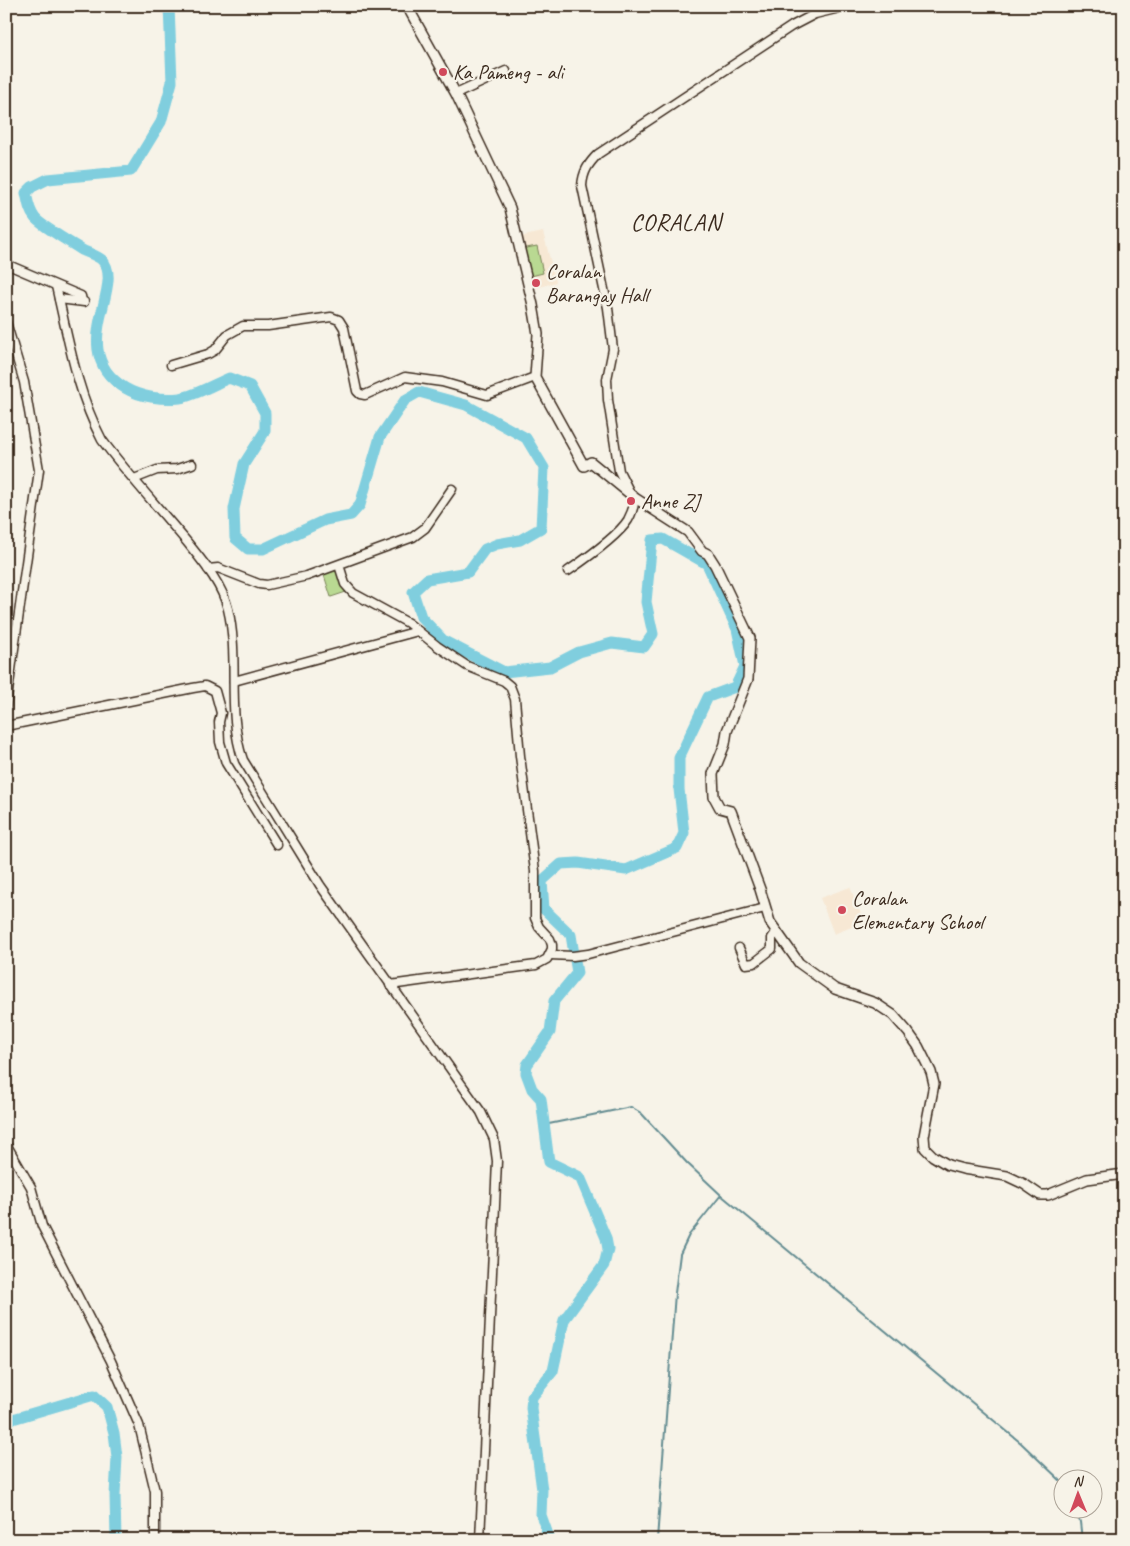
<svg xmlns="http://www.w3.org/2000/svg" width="1130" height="1546" viewBox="0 0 1130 1546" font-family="Caveat,sans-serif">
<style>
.built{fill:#f7e8d4}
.green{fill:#b9d992;stroke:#7a8258}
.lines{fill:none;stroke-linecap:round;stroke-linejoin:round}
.stream{stroke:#648c91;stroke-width:2}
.river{stroke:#80cede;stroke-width:11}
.minor-casing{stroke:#3b2a1e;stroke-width:11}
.tertiary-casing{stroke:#3b2a1e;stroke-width:12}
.minor{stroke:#f7f3e8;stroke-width:8}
.tertiary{stroke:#f7f3e8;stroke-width:9}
.poi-dot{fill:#d1495b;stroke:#f7f3e8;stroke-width:2}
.labels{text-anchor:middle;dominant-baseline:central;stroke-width:4.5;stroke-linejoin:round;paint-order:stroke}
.poi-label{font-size:21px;fill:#3b2a1e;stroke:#f7f3e8;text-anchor:start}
.quarter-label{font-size:24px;letter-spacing:1px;fill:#3b2a1e;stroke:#f7f3e8}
</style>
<rect width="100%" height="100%" fill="#f7f3e8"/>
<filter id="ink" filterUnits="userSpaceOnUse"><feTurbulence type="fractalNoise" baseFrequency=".02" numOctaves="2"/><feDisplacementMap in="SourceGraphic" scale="10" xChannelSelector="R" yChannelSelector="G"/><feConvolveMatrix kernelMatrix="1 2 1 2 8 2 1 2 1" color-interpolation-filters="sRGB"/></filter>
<g filter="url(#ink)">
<!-- built -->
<g class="built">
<polygon points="543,232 556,282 530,290 519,237"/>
<polygon points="850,887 864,922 834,934 820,898"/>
</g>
<!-- green -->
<g class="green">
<polygon points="537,246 543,273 527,277 521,249"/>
<polygon points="338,567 346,592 331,597 323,572"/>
</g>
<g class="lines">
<!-- stream -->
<g class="stream">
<polyline points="544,1125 631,1107 641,1113 687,1163 721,1195 1021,1443 1062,1482"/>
<polyline points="1075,1508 1080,1522 1082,1540"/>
<polyline points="657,1540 675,1293 680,1254 689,1235 721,1195"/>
</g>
<!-- river -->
<g class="river">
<path d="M169 6 172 82 161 122 131 171 48 179 32 187 26 193C28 202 29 211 35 218 39 224 74 245 82 250 88 253 98 256 102 260 127 285 64 351 125 388 140 397 162 400 180 398 192 397 217 383 229 378L250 386 265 413V431L244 464 234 509 235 538 248 549H263L325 520 351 515 360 505 380 437 405 400 419 392 466 405 526 438 544 468 541 528 520 540 497 544 485 549 468 572 427 579 413 592 421 617 444 641 504 672 550 667 579 652 612 643 644 647 653 634 646 602 652 540 663 539 707 564 737 629 745 666 735 687 708 697 679 758V789L684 833 677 848 626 870 578 863 561 864 542 881 544 909 571 935 577 973 554 1001 550 1032 527 1065 526 1073 532 1089 541 1099 549 1162 580 1177 606 1238 608 1249 604 1265 564 1320 553 1371 532 1397 531 1408 542 1490 541 1515 550 1540"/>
<polyline points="6,1421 94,1395 107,1407 114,1433 117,1457 115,1495 116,1540"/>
</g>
<defs>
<g id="minor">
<polyline points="456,94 506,71"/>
<polyline points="6,264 81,296 82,301"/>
<path d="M56 286C68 338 77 393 102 440 128 475 159 508 187 542 203 562 222 584 228 609 240 658 226 712 243 760L320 885 481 1112 494 1139 497 1161 480 1540"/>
<polyline points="59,299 84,302"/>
<polyline points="6,322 24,382 39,470 6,706"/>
<polyline points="171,365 208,354 215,350 227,335 243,326 268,326 331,317 339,320 344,328 357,391 360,394 365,395 405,377 442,382 487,395 535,377"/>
<polyline points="134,479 157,470 177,469 192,464"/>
<path d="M630 493 619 471 608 400 607 379 613 349 608 308 582 186C583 172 588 164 598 154L792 26 815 14 848 6"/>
<polyline points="339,565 345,584 353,593 408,623 437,646 467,666 504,681 510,686 515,699 520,756 535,871 535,918 539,927 550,939 552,945 552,949 547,959 536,965 390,985"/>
<polyline points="208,569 218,568 259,584 267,585 307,576 413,537 425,528 452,489"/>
<path d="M568 571C584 560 618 536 628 520 632 513 634 506 635 498"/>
<polyline points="234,681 418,631"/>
<polyline points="6,726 193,688 205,686 215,691 221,713 219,722 220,742 226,763 277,845"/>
<polyline points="739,948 746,964 754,963 772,949 772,938 777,931"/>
<polyline points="550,955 573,956 588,954 765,908"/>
<polyline points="6,1144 31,1187 42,1226 111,1361 139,1425 155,1491 155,1540"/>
</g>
<polyline id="tertiary" points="407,6 456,94 510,208 533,305 538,334 535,377 584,466 591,462 635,498 688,532 702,551 708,554 715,565 750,638 748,679 727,731 725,744 713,774 714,797 720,808 731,811 760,889 770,922 799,963 835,989 875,1003 893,1015 908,1032 918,1046 931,1072 934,1084 924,1136 925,1148 933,1156 948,1165 963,1169 1007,1176 1024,1184 1040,1195 1048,1195 1087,1179 1124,1174"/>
</defs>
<!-- minor casing -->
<use href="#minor" class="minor-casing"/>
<!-- tertiary casing -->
<use href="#tertiary" class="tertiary-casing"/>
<!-- minor -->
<use href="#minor" class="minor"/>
<!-- tertiary -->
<use href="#tertiary" class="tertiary"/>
</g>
</g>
<!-- markers -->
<g class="poi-dot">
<circle cx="443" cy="72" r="5"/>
<circle cx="536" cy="283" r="5"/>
<circle cx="631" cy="501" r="5"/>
<circle cx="842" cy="910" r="5"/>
</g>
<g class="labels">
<!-- poi labels -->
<g class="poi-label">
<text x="453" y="72">Ka Pameng - ali</text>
<text x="546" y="271">Coralan<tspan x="546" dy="24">Barangay Hall</tspan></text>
<text x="641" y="501">Anne ZJ</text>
<text x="852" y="898">Coralan<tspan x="852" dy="24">Elementary School</tspan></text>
</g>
<!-- quarter labels -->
<g class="quarter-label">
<text x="676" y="222">CORALAN</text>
</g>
</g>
<!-- margin -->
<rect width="1130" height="1546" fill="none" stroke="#f7f3e8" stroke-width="25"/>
<rect x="12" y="12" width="1105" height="1521" fill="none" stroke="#3b2a1e" stroke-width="2" filter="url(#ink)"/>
<!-- north arrow -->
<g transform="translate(1078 1494) rotate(359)"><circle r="24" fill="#f7f3e8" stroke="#aca397"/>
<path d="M0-4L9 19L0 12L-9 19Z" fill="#d1495b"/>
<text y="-8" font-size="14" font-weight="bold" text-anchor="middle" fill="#3b2a1e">N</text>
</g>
</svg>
